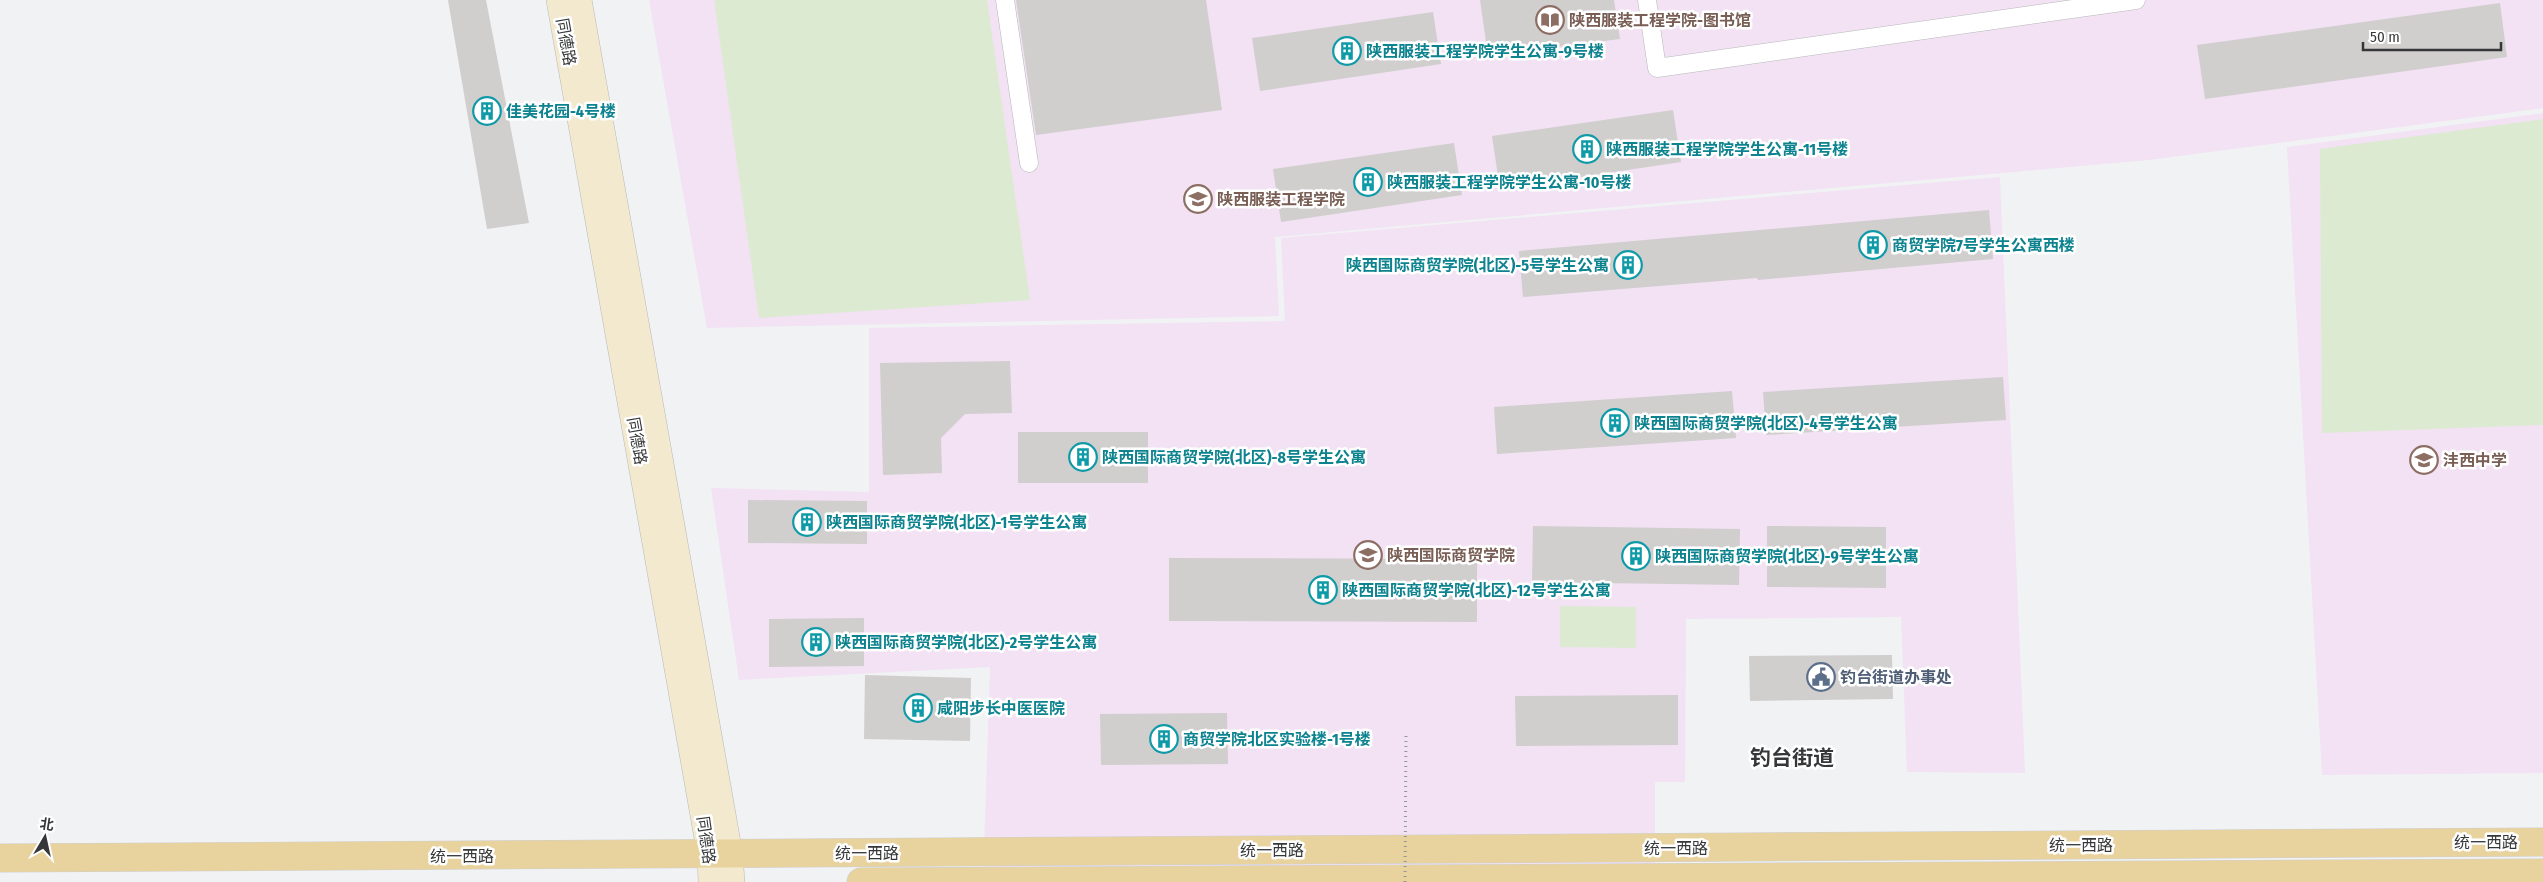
<svg xmlns="http://www.w3.org/2000/svg" width="2543" height="882" viewBox="0 0 2543 882" font-family="'Fira Sans Condensed','Noto Sans SC',sans-serif">
<style>
.education{fill:#f2e2f4}
.green{fill:#dcead1}
.building{fill:#d1cece}
.lines{fill:none;stroke-linecap:round;stroke-linejoin:round}
.street-casing{stroke:#b7b8ba;stroke-width:19}
.secondary-casing{stroke:#b7b8ba;stroke-width:26}
.primary-casing{stroke:#cfcfcf;stroke-width:29}
.street{stroke:#fff;stroke-width:18}
.secondary{stroke:#f3e9cf;stroke-width:25}
.primary{stroke:#e8d39f;stroke-width:28}
.path-bridge{stroke:#949597;stroke-width:3;stroke-dasharray:1 4;stroke-linecap:butt}
.labels{text-anchor:middle;dominant-baseline:central;stroke-width:5;stroke-linejoin:round;paint-order:stroke}
.education-label{font-size:16px;font-weight:bold;fill:#785e54;stroke:#fff;text-anchor:start}
.street-label{font-size:16px;fill:#363738;stroke:#fff}
.culture-label{font-size:16px;font-weight:bold;fill:#0d838f;stroke:#fff;text-anchor:start}
.service-label{font-size:16px;font-weight:bold;fill:#4e5e75;stroke:#fff;text-anchor:start}
.district-label{font-size:21px;font-weight:bold;fill:#363738;stroke:#fff}
</style>
<rect width="100%" height="100%" fill="#f1f2f4"/>
<!-- education -->
<g class="education">
<polygon points="649,0 2543,0 2543,108 2149,160 1275,237 1279,316 707,328"/>
<polygon points="2543,113 2543,773 2322,775 2287,147"/>
<polygon points="2000,177 2025,773 1907,772 1901,617 1686,619 1685,782 1655,782 1655,882 983,882 990,667 739,680 711,488 869,492 869,328 1285,321 1281,238"/>
</g>
<!-- green -->
<g class="green">
<polygon points="714,0 987,0 1030,300 759,318"/>
<polygon points="2543,119 2543,425 2322,433 2320,149"/>
<polygon points="1560,606 1636,607 1636,648 1560,647"/>
</g>
<!-- building -->
<g class="building">
<polygon points="448,0 486,0 529,223 487,229"/>
<polygon points="1016,0 1206,0 1222,110 1036,135"/>
<polygon points="1480,0 1614,0 1620,39 1488,56"/>
<polygon points="2500,3 2507,57 2205,99 2197,45"/>
<polygon points="1433,12 1441,64 1260,91 1252,38"/>
<polygon points="1673,110 1681,162 1500,189 1492,136"/>
<polygon points="1454,143 1462,195 1281,222 1273,169"/>
<polygon points="1989,210 1993,259 1758,280 1757,278 1523,297 1519,251"/>
<polygon points="1010,361 1012,413 965,414 941,438 942,473 883,475 880,363"/>
<polygon points="2003,377 2006,420 1766,435 1763,392"/>
<polygon points="1732,391 1736,438 1497,454 1494,407"/>
<rect x="1018" y="432" width="130" height="51"/>
<polygon points="748,500 867,501 867,544 748,543"/>
<polygon points="1533,526 1740,529 1739,585 1532,582"/>
<polygon points="1767,526 1886,527 1886,588 1767,587"/>
<polygon points="1169,558 1477,559 1477,622 1169,621"/>
<polygon points="864,618 864,666 769,667 769,619"/>
<polygon points="1892,655 1893,699 1750,701 1749,656"/>
<polygon points="865,675 971,678 970,741 864,739"/>
<polygon points="1678,695 1678,745 1516,746 1515,696"/>
<polygon points="1227,713 1228,764 1101,765 1100,714"/>
</g>
<g class="lines">
<defs>
<g id="street">
<polyline points="1005,0 1029,163"/>
<polyline points="1647,0 1657,68 2136,0"/>
</g>
<g id="secondary">
<polyline points="559,0 710,855 711,882"/>
<polyline points="579,0 730,854 732,882"/>
</g>
<g id="primary">
<polyline points="0,858 2543,842"/>
<polyline points="861,882 2543,873"/>
</g>
</defs>
<!-- street casing -->
<use href="#street" class="street-casing"/>
<!-- secondary casing -->
<use href="#secondary" class="secondary-casing"/>
<!-- primary casing -->
<use href="#primary" class="primary-casing"/>
<!-- street -->
<use href="#street" class="street"/>
<!-- secondary -->
<use href="#secondary" class="secondary"/>
<!-- primary -->
<use href="#primary" class="primary"/>
<!-- path-bridge -->
<polyline class="path-bridge" points="1405,882 1406,734"/>
</g>
<!-- icons -->
<defs>
<symbol id="library-ring" viewBox="-11 -11 22 22"><circle r="9.5" fill="#fff" stroke="#8d6e63" stroke-width="1.5"/><path d="M-6-4Q-3-5.5-.7-3.5V5Q-3 3-6 4ZM6-4Q3-5.5 .7-3.5V5Q3 3 6 4Z" fill="#8d6e63"/></symbol>
<symbol id="building-ring" viewBox="-11 -11 22 22"><circle r="9.5" fill="#fff" stroke="#0f9aa8" stroke-width="1.5"/><path d="M-4-6H4V6H1V3H-1V6H-4ZM-2.5-4.3h1.7v1.8h-1.7ZM.8-4.3h1.7v1.8H.8ZM-2.5-1h1.7V.8h-1.7ZM.8-1h1.7V.8H.8Z" fill="#0f9aa8"/></symbol>
<symbol id="university-ring" viewBox="-11 -11 22 22"><circle r="9.5" fill="#fff" stroke="#8d6e63" stroke-width="1.5"/><path d="M0-5L7-2L0 1L-7-2ZM-4 1L0 2.5L4 1V4Q0 6-4 4Z" fill="#8d6e63"/></symbol>
<symbol id="school-ring" viewBox="-11 -11 22 22"><circle r="9.5" fill="#fff" stroke="#8d6e63" stroke-width="1.5"/><path d="M0-5L7-2L0 1L-7-2ZM-4 1L0 2.5L4 1V4Q0 6-4 4Z" fill="#8d6e63"/></symbol>
<symbol id="civic-ring" viewBox="-11 -11 22 22"><circle r="9.5" fill="#fff" stroke="#5c6f8a" stroke-width="1.5"/><path d="M-.6-6.5H3V-4.5H.6V-3L4-1V1h2V6H-6V1h2V-1L-.6-3ZM-1.2 2.5V6h2.4V2.5Z" fill="#5c6f8a"/></symbol>
</defs>
<g fill-rule="evenodd">
<use href="#library-ring" x="1534" y="4" width="32" height="32"/>
<use href="#building-ring" x="1331" y="35" width="32" height="32"/>
<use href="#building-ring" x="471" y="95" width="32" height="32"/>
<use href="#building-ring" x="1571" y="133" width="32" height="32"/>
<use href="#building-ring" x="1352" y="166" width="32" height="32"/>
<use href="#university-ring" x="1182" y="183" width="32" height="32"/>
<use href="#building-ring" x="1857" y="229" width="32" height="32"/>
<use href="#building-ring" x="1612" y="249" width="32" height="32"/>
<use href="#building-ring" x="1599" y="407" width="32" height="32"/>
<use href="#building-ring" x="1067" y="441" width="32" height="32"/>
<use href="#school-ring" x="2408" y="444" width="32" height="32"/>
<use href="#building-ring" x="791" y="506" width="32" height="32"/>
<use href="#university-ring" x="1352" y="539" width="32" height="32"/>
<use href="#building-ring" x="1620" y="540" width="32" height="32"/>
<use href="#building-ring" x="1307" y="574" width="32" height="32"/>
<use href="#building-ring" x="800" y="626" width="32" height="32"/>
<use href="#civic-ring" x="1805" y="661" width="32" height="32"/>
<use href="#building-ring" x="902" y="692" width="32" height="32"/>
<use href="#building-ring" x="1148" y="723" width="32" height="32"/>
</g>
<g class="labels">
<!-- education labels -->
<g class="education-label">
<text x="1569" y="20">陕西服装工程学院-图书馆</text>
<text x="1217" y="199">陕西服装工程学院</text>
<text x="2443" y="460">沣西中学</text>
<text x="1387" y="555">陕西国际商贸学院</text>
</g>
<!-- street labels -->
<g class="street-label">
<text transform="translate(566 42) rotate(80)">同德路</text>
<text transform="translate(637 441) rotate(80)">同德路</text>
<text transform="translate(706 840) rotate(82)">同德路</text>
<text x="2486" y="842">统一西路</text>
<text x="2081" y="845">统一西路</text>
<text x="1676" y="848">统一西路</text>
<text x="1272" y="850">统一西路</text>
<text x="867" y="853">统一西路</text>
<text x="462" y="856">统一西路</text>
</g>
<!-- culture labels -->
<g class="culture-label">
<text x="1366" y="51">陕西服装工程学院学生公寓-9号楼</text>
<text x="506" y="111">佳美花园-4号楼</text>
<text x="1606" y="149">陕西服装工程学院学生公寓-11号楼</text>
<text x="1387" y="182">陕西服装工程学院学生公寓-10号楼</text>
<text x="1892" y="245">商贸学院7号学生公寓西楼</text>
<text x="1609" y="265" text-anchor="end">陕西国际商贸学院(北区)-5号学生公寓</text>
<text x="1634" y="423">陕西国际商贸学院(北区)-4号学生公寓</text>
<text x="1102" y="457">陕西国际商贸学院(北区)-8号学生公寓</text>
<text x="826" y="522">陕西国际商贸学院(北区)-1号学生公寓</text>
<text x="1655" y="556">陕西国际商贸学院(北区)-9号学生公寓</text>
<text x="1342" y="590">陕西国际商贸学院(北区)-12号学生公寓</text>
<text x="835" y="642">陕西国际商贸学院(北区)-2号学生公寓</text>
<text x="937" y="708">咸阳步长中医医院</text>
<text x="1183" y="739">商贸学院北区实验楼-1号楼</text>
</g>
<!-- service labels -->
<g class="service-label">
<text x="1840" y="677">钓台街道办事处</text>
</g>
<!-- district labels -->
<g class="district-label">
<text x="1792" y="758">钓台街道</text>
</g>
</g>
<!-- north arrow -->
<g transform="translate(45 837) rotate(9)" stroke="#ffffff" stroke-width="4" paint-order="stroke">
<path d="M0-4L9 19L0 12L-9 19Z" fill="#363738"/>
<text y="-8" font-size="14" font-weight="bold" text-anchor="middle" fill="#363738">北</text>
</g>
<!-- scale -->
<path d="M2363 42v8h138v-8" fill="none" stroke="#363738" stroke-width="2.5"/>
<text x="2370" y="42" font-size="15" fill="#363738" stroke="#ffffff" stroke-width="4" paint-order="stroke">50 m</text>
</svg>
